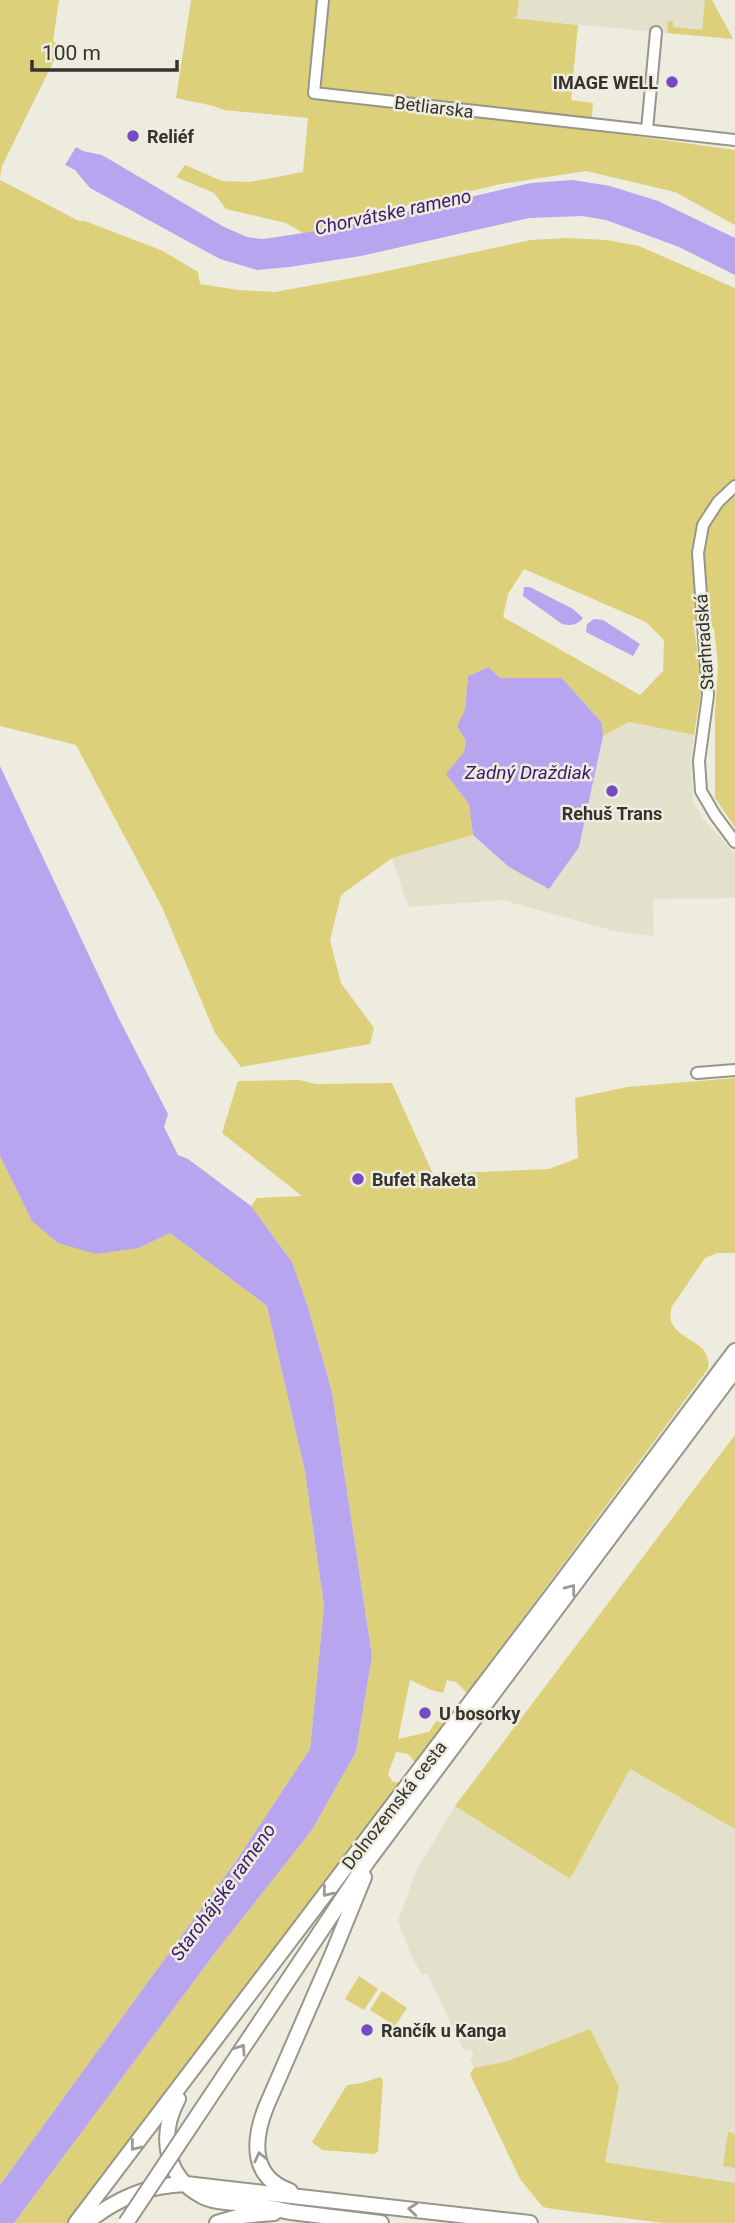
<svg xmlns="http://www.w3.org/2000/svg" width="735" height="2223" viewBox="0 0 735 2223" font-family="Roboto,sans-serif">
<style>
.built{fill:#e3e0cc}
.green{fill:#ddd07a;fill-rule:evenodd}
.water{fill:#b7a5f0}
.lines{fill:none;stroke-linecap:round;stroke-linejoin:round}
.minor-casing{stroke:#989689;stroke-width:14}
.major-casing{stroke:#989689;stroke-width:18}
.minor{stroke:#fff;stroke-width:10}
.major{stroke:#fff;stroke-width:14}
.major-bridge-casing{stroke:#989689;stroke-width:18;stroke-linecap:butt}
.major-bridge{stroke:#fff;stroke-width:14}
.oneway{stroke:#9a9996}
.poi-dot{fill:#744bc3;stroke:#edecde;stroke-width:2.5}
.labels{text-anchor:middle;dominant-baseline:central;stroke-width:5;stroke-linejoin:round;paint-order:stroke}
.poi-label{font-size:18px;font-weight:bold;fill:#34332d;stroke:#edecde;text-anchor:start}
.street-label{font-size:18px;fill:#34332d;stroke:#edecde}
.water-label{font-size:19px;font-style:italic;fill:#3c1a70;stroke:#edecde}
</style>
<rect width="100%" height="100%" fill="#edecde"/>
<!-- built -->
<g class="built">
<polygon points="357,0 712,0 733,39 508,18"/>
<polygon points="629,722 694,735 691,759 693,802 702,817 735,854 735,898 653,899 654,936 614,931 503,900 408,907 392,858 473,835 509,867 579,847 603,736"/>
<polygon points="630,1769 735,1829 735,2183 605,2162 619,2087 475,2086 470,2074 474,2068 470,2059 474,2056 471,2050 467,2051 463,2049 427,1973 422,1975 411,1955 398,1921 416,1871 455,1806 570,1879"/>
</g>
<!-- green -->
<g class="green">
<polygon points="0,0 59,0 53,41 61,46 2,166 0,178"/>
<polygon points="191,0 519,0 517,16 512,18 578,25 571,100 593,103 591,130 735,150 735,225 675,192 586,171 501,184 335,222 337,228 305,234 286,223 226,209 214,193 176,177 185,165 222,181 250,182 303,172 308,118 224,110 214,106 176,98"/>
<polygon points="705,0 712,0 733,39 667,33 668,21 673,22 673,27 702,30"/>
<path d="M0 180 79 221H85L163 251 198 272 200 284 238 290 275 292 373 274 531 240 567 238 607 240 639 246 735 288V827L715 798V712L718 666 714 628 693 620 702 686 694 735 629 722 603 736 602 723 562 678H500L489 667 468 676 465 709 457 726 466 741 464 752 447 774 469 804 473 835 392 858 341 895 330 940 341 983 374 1028 370 1044 241 1067 215 1033 162 907 76 745 0 726ZM524 569 646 622 664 640 663 671 640 695 503 617 508 594Z"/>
<path d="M735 1078V1253H717L705 1258 671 1308C671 1313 669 1320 673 1325 684 1343 712 1342 708 1369L467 1693 456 1682 447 1680 443 1693 431 1690 410 1680 398 1739 429 1732 436 1721 444 1723 415 1762 408 1754 396 1752 388 1774 392 1781 400 1783 69 2223H14L215 1953 312 1830 356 1752 372 1656 332 1392 308 1307 292 1262 251 1206 257 1198 302 1196 222 1133 238 1081 299 1080 316 1084 392 1083 433 1174 549 1169 578 1158 575 1098 627 1087Z"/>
<polygon points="0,1156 32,1220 139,1248 170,1233 267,1306 305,1472 324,1606 310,1749 236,1861 0,2185"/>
<polygon points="735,1435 735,1829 630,1769 570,1879 455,1806"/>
<polygon points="359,1976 378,1989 364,2010 345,1999"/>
<polygon points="382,1991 407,2008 395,2026 370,2010"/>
<polygon points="590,2029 619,2087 605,2162 735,2183 735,2223 664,2223 553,2209 543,2207 520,2179 470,2074 474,2068 508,2061"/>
<polygon points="380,2077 383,2080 378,2152 373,2154 322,2150 312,2142 347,2085 362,2083"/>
<polygon points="728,2132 735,2134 735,2168 723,2166"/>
</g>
<!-- water -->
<g class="water">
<polygon points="76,147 83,151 102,155 224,227 247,237 263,239 337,228 531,183 573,180 610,186 658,201 735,238 735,275 679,247 606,220 582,216 529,218 361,256 289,267 257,270 220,259 90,188 75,170 65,165"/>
<path d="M524 587H530L573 609 583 618C577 625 572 626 562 624L523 596Z"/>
<polygon points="594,619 603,620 640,644 633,656 586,632 587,624"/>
<polygon points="489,667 500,678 562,678 602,723 603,736 579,847 549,889 509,867 473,835 469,804 446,774 464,752 466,741 457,726 465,709 468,676"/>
<polygon points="0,766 119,1019 168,1114 164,1127 178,1155 188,1159 251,1206 292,1262 308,1307 332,1392 372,1656 356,1752 312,1830 215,1953 14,2223 0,2223 0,2185 236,1861 310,1749 324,1606 305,1472 267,1306 170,1233 139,1248 96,1254 58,1243 32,1221 0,1156"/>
</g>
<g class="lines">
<defs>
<g id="minor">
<polyline points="323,0 314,93 735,140"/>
<polyline points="647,130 656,32"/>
<polyline points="735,486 718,502 703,525 698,553 708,695 699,761 701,791 715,815 735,842"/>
<polyline points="697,1073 735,1070"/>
</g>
<g id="major">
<path d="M178 2099C159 2134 164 2176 202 2196 217 2204 238 2202 254 2205 267 2206 279 2210 291 2212 321 2216 351 2219 381 2223"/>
<polyline points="204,2106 367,1862 735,1370"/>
<path d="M290 2191C250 2177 253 2140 266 2107L333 1953 364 1877"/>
<path d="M76 2223C296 1933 517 1643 735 1351"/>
<path d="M86 2223C116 2199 147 2185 186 2184L530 2223"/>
<polyline points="217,2223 241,2216 274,2213"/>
</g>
</defs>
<!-- minor casing -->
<use href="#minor" class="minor-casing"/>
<!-- major casing -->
<use href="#major" class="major-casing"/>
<!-- minor -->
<use href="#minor" class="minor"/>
<!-- major -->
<use href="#major" class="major"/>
<defs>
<polyline id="major-bridge" points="126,2223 204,2106"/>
</defs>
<!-- major-bridge casing -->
<use href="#major-bridge" class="major-bridge-casing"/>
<!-- major-bridge -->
<use href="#major-bridge" class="major-bridge"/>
</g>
<!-- one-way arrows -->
<defs><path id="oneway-chevron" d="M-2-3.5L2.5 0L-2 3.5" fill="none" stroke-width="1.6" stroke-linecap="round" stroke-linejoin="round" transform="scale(1.75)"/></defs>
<g class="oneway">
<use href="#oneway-chevron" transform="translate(571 1589) rotate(-53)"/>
<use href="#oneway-chevron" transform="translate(327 1892) rotate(129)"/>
<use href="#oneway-chevron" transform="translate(241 2049) rotate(-56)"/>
<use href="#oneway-chevron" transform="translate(135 2146) rotate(128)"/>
<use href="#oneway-chevron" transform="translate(260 2157) rotate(-103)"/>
<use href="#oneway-chevron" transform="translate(413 2209) rotate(-174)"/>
</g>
<!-- markers -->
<g class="poi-dot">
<circle cx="672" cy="82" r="7"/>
<circle cx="133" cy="136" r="7"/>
<circle cx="612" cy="791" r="7"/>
<circle cx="358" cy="1179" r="7"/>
<circle cx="425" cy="1713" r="7"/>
<circle cx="367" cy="2030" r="7"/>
</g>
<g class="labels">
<!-- poi labels -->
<g class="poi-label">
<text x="658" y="82" text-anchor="end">IMAGE WELL</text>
<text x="147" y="136">Reliéf</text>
<text x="612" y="813" text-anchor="middle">Rehuš Trans</text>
<text x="372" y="1179">Bufet Raketa</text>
<text x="439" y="1713">U bosorky</text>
<text x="381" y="2030">Rančík u Kanga</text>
</g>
<!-- street labels -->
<g class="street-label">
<text transform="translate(434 107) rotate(7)">Betliarska</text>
<text transform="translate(704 642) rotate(-94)">Starhradská</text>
<text transform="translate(394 1805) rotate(-52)">Dolnozemská cesta</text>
</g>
<!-- water labels -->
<g class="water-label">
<text transform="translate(393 212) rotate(-12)">Chorvátske rameno</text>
<text x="528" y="772">Zadný Draždiak</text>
<text transform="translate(223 1892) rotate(-54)">Starohájske rameno</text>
</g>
</g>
<!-- scale -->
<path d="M32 60v10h145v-10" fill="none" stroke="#34332d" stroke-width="3.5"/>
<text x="42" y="60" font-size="21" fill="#34332d" stroke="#edecde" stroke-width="5" paint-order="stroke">100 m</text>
</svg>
